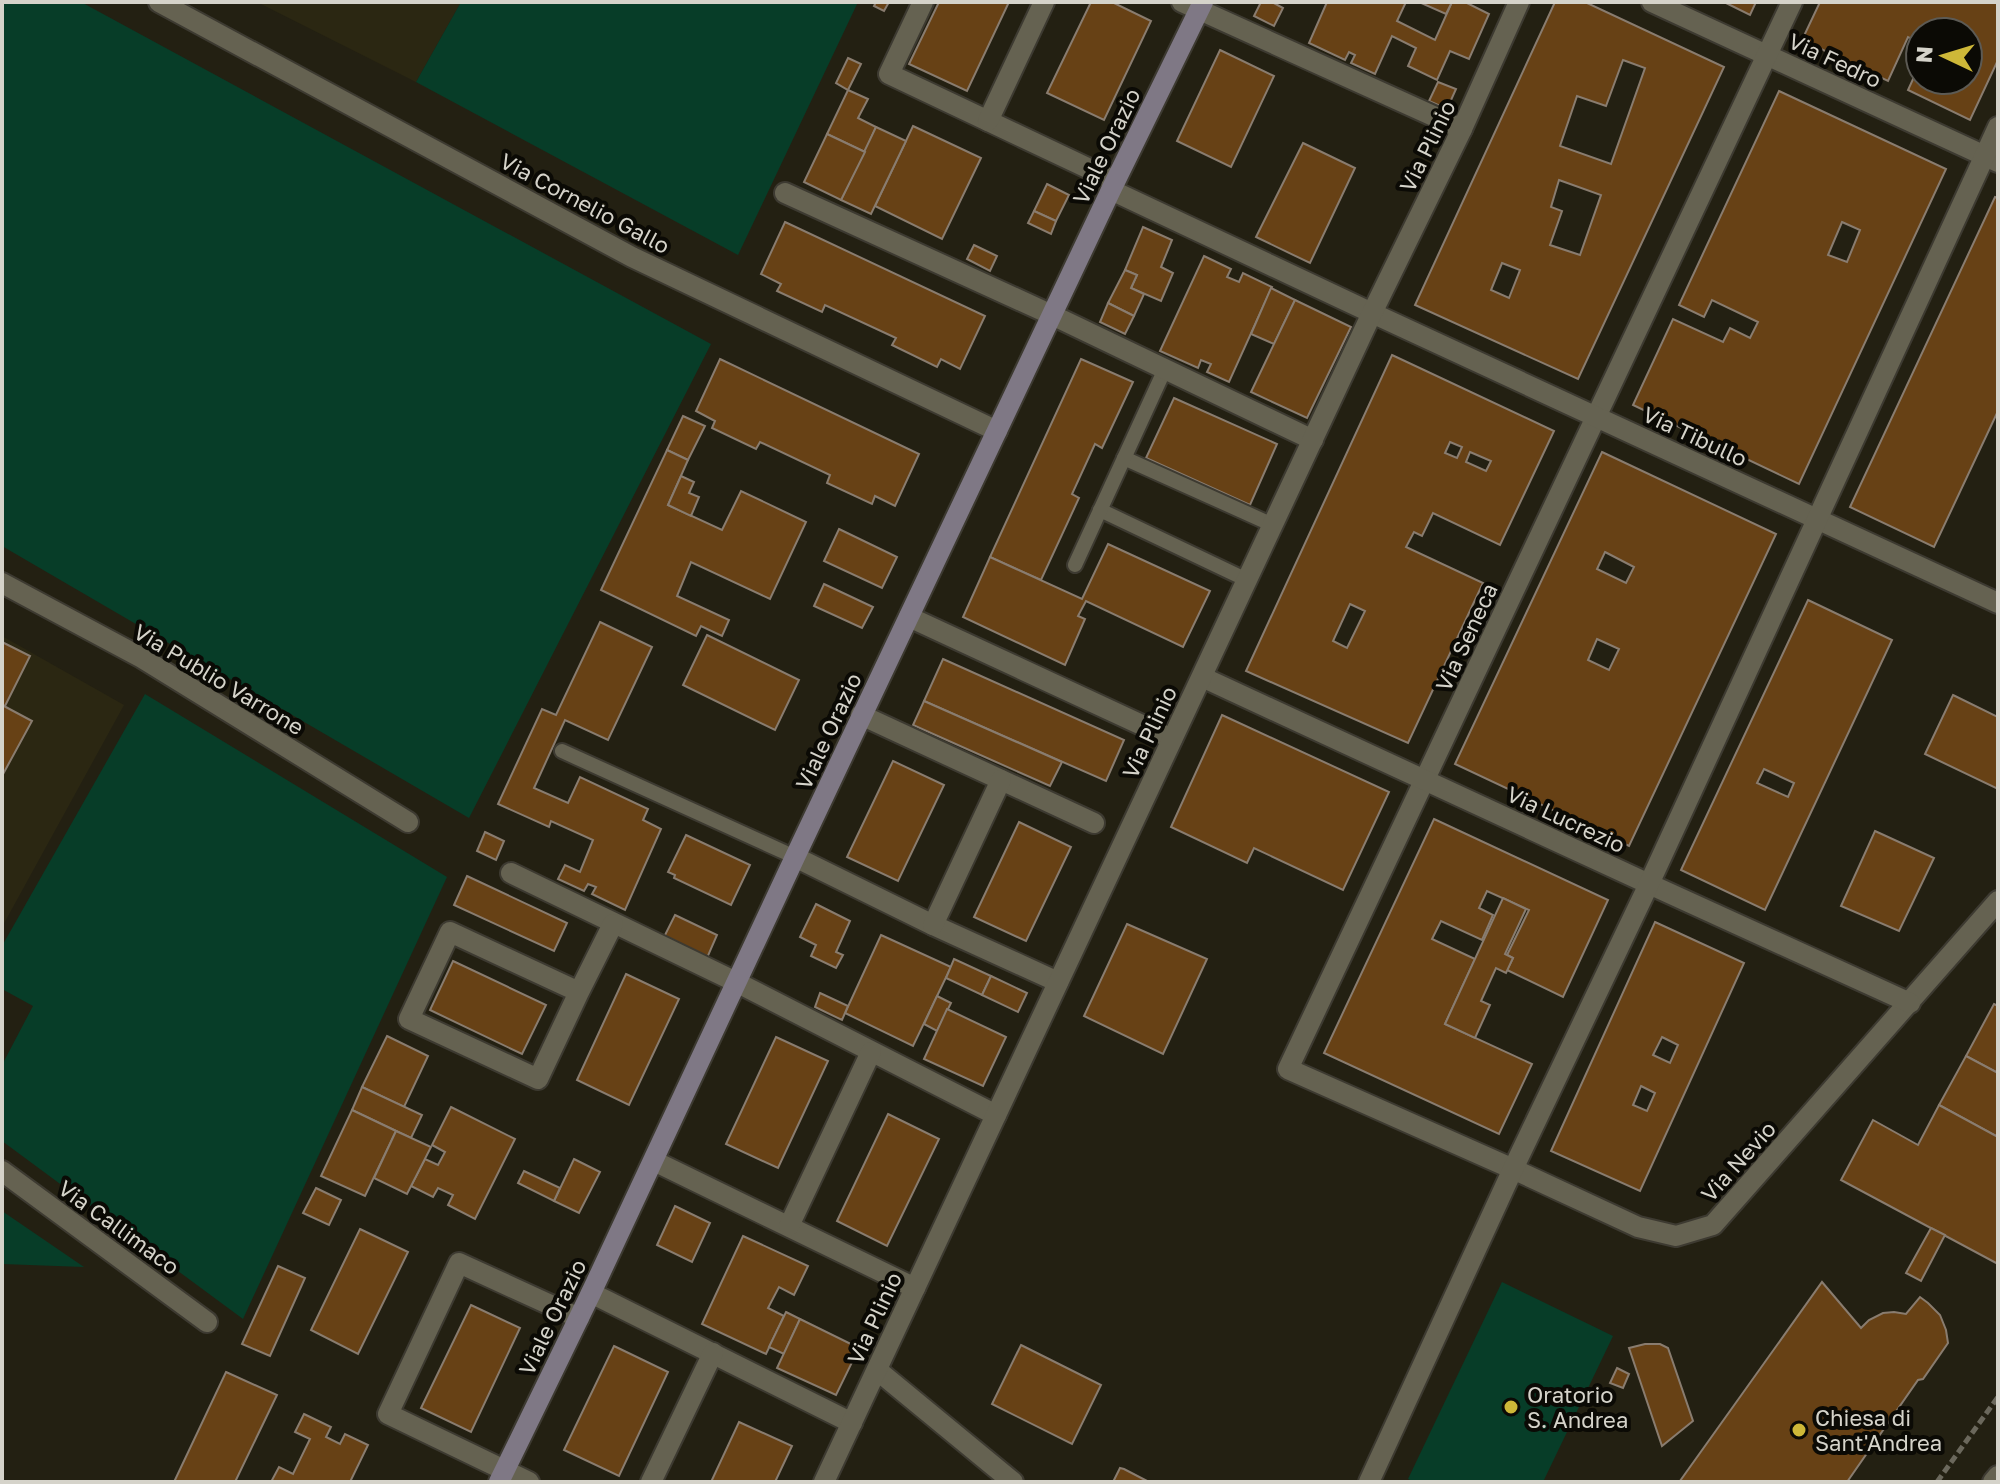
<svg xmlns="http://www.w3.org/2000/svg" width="2000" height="1484" viewBox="0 0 2000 1484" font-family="'Golos Text',sans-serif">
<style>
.built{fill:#2b2712}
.green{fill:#073d28}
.building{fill:#674115;stroke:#897c6f;stroke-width:2;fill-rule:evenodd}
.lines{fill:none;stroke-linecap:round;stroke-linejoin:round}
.lane-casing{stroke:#3d3a31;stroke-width:18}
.street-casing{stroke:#3d3a31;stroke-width:24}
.secondary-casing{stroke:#3d3a31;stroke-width:24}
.path{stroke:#6b685c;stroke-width:5;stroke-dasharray:8 4;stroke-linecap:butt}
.lane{stroke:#656251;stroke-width:14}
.street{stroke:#656251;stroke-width:20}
.secondary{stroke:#7f7885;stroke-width:20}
.poi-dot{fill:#ceb838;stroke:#0b0a05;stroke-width:3}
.labels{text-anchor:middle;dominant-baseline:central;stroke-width:8;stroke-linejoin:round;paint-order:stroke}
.street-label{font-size:22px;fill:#d5d3ca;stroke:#0b0a05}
.poi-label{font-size:22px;fill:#d5d3ca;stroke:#0b0a05;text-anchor:start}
</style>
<rect width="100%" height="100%" fill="#232012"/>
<!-- built -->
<g class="built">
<polygon points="257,2 461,2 416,82"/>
<polygon points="2,636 124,705 2,927"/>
</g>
<!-- green -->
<g class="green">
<polygon points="2,2 81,2 711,344 469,818 2,546"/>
<polygon points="461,2 858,2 738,255 416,82"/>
<polygon points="145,694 447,877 243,1319 2,1141 2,1065 33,1006 2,989 2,946"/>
<polygon points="2,1211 84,1267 2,1264"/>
<polygon points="1502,1282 1613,1336 1543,1482 1414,1482 1408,1479"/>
</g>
<!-- building -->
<g class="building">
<polygon points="876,2 889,2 884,11 874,6"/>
<polygon points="939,2 1009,2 967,91 909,64"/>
<polygon points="1091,2 1112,2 1151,21 1104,120 1047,93"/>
<polygon points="1261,2 1272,2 1283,8 1274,26 1254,16"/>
<polygon points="1327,2 1406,2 1397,21 1435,40 1452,2 1465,2 1489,14 1469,59 1450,51 1437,80 1408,66 1416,48 1392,36 1375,74 1351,63 1355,55 1349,52 1345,60 1309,43"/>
<polygon points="1422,2 1452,2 1446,14 1421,3"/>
<path d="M1555 2H1585L1724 67 1578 379 1415 305ZM1623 60 1645 68 1611 164 1560 146 1577 96 1606 106ZM1559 180 1601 195 1580 255 1550 245 1562 211 1551 207ZM1502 263 1520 270 1509 298 1491 290Z"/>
<polygon points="1724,2 1756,2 1750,15"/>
<polygon points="1820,2 1998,2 1998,60 1970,120 1908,90 1920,64 1920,80 1968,80 1968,32 1920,32 1920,43 1908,37 1888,81 1802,40"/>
<polygon points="1220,50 1274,76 1231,167 1177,141"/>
<polygon points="848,58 861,64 848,90 836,83"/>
<polygon points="1438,82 1456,89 1447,109 1429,101"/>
<polygon points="848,90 868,99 858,118 876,127 865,152 827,134"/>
<path d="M1779 91 1946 169 1799 484 1633 405 1673 319 1723 342 1730 328 1750 338 1758 322 1712 300 1704 317 1679 305ZM1842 222 1860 230 1847 262 1828 255Z"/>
<polygon points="913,126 981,158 942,239 875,206"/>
<polygon points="876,127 906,141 871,214 841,200"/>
<polygon points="827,134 865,152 841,200 804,182"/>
<polygon points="1303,143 1355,168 1310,263 1256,237"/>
<polygon points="1047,184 1069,195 1056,221 1034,211"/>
<polygon points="1995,197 1998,198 1998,411 1934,547 1850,507"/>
<polygon points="1034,211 1056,221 1051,234 1028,223"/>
<polygon points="785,222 985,316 960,369 941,359 937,367 892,345 896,338 825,305 822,312 777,291 781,284 761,274"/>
<polygon points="1143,227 1172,240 1161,267 1173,273 1161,301 1131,288 1137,275 1125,270"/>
<polygon points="974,245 997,256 990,271 967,259"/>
<polygon points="1204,256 1231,269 1227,277 1239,282 1243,273 1272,287 1229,382 1207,372 1211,364 1201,360 1198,368 1160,351"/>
<polygon points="1125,270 1137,275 1131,288 1144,294 1134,316 1108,303"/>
<polygon points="1271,288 1295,300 1274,344 1251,334"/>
<polygon points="1295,300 1351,327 1307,418 1251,392"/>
<polygon points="1108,303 1134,316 1125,334 1100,322"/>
<path d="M1392 355 1554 431 1500 545 1433 513 1422 536 1414 532 1406 547 1483 583 1408 743 1246 671ZM1450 442 1462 447 1457 458 1445 453ZM1470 452 1491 461 1486 471 1466 462ZM1350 604 1365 611 1347 648 1333 641Z"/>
<polygon points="720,359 919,454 895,506 875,496 872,504 827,483 830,475 760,442 756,449 712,428 715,421 696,411"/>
<polygon points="1081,359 1133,382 1102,448 1095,444 1072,494 1079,498 1041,580 990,557"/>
<polygon points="1174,398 1277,444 1250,505 1146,458"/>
<polygon points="683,416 705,426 688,460 667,450"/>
<polygon points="667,450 688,460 668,505 722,530 741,491 806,522 770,599 691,562 677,596 729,620 722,636 701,626 696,636 601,590"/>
<path d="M1602 452 1776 534 1629 846 1455 764ZM1605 552 1634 567 1626 583 1597 569ZM1597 639 1619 649 1609 670 1588 660Z"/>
<polygon points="681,476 694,482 689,493 699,497 691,516 668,505"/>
<polygon points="839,529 897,557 882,588 824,561"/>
<polygon points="1108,544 1210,591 1183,647 1086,601 1078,616 1085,619 1065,665 963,617 990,557 1082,599"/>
<polygon points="824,584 873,607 862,628 814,606"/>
<path d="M1808 600 1892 640 1765 910 1681 870ZM1764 769 1794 783 1788 797 1757 783Z"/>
<polygon points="600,622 652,647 608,740 565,720 534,788 568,803 580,777 648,809 643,820 661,829 625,910 592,894 596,887 588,884 584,891 558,879 565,865 580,872 593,840 551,821 549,827 498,804 542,709 556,715"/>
<polygon points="707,635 799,680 775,730 683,685"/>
<polygon points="2,642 30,656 5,706 2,705"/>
<polygon points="943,659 1124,740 1106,781 924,701"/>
<polygon points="1953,695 1998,717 1998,789 1925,754"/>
<polygon points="924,701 1062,762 1050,786 913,725"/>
<polygon points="2,705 32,721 2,776"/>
<polygon points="1222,715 1389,792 1343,890 1254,848 1247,863 1171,827"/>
<polygon points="893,761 944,785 898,881 847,857"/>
<polygon points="1434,819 1608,900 1563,997 1507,970 1513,958 1507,955 1529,910 1487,891 1479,908 1493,915 1482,940 1441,921 1432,939 1475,959 1445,1024 1532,1064 1499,1134 1324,1053"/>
<polygon points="1019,822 1071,847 1026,941 974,917"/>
<polygon points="1875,831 1934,858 1899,931 1841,906"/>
<polygon points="485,832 504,841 496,860 477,851"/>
<polygon points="686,835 750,865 731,905 674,878 675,875 668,872"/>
<polygon points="467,876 567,923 554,951 454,905"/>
<polygon points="1503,898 1526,909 1505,954 1513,958 1506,973 1496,968 1481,1001 1490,1005 1475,1038 1445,1024"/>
<polygon points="816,904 850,921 836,952 843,955 836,968 811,956 816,945 800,937"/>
<polygon points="675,915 717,935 707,958 664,937"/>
<path d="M1655 922 1744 963 1640 1191 1551 1151ZM1662 1037 1678 1045 1670 1063 1653 1055ZM1641 1086 1655 1093 1647 1111 1633 1105Z"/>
<polygon points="1127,924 1207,959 1163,1054 1084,1016"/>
<polygon points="881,935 951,967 913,1046 845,1013"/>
<polygon points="954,959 991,976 982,995 946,978"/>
<polygon points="453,961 546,1005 522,1054 430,1010"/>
<polygon points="626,974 679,999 629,1105 577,1080"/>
<polygon points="991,976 1027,993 1018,1012 982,995"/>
<polygon points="820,993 848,1006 842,1020 815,1007"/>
<polygon points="937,996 951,1003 937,1031 924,1024"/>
<polygon points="1994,1004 1998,1006 1998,1073 1966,1056"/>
<polygon points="947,1009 1006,1037 983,1086 924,1059"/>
<polygon points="387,1036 428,1056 404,1107 362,1087"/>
<polygon points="776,1037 828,1061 778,1168 726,1144"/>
<polygon points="1966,1056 1998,1073 1998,1137 1939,1105"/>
<polygon points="362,1087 422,1115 411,1138 352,1110"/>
<polygon points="1939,1105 1998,1137 1998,1264 1841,1180 1873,1120 1918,1145"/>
<polygon points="451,1107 515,1139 475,1219 448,1205 453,1195 438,1188 433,1197 411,1186 425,1159 438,1165 445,1152 432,1145"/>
<polygon points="352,1110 396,1131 365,1196 321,1176"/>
<polygon points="888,1114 939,1139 887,1246 837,1221"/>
<polygon points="396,1131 431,1147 407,1194 374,1178"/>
<polygon points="574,1159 600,1172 579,1213 554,1201"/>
<polygon points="524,1171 560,1188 554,1201 518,1183"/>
<polygon points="316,1188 341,1200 329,1225 303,1213"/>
<polygon points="675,1206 710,1223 692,1262 657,1245"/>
<polygon points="1931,1228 1945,1235 1921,1281 1906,1273"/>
<polygon points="360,1229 408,1252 358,1354 311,1330"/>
<polygon points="743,1236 808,1266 794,1295 779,1287 768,1308 784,1316 766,1354 702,1324"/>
<polygon points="278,1266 305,1278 270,1356 242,1344"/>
<polygon points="1822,1282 1861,1328 1869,1320 1883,1313 1894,1312 1906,1314 1920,1297 1928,1303 1940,1315 1946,1330 1948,1343 1923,1379 1918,1380 1847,1482 1680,1481"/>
<polygon points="471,1305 520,1328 471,1432 421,1408"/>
<polygon points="786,1312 800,1319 784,1354 769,1347"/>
<polygon points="800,1319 859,1348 836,1395 777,1368"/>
<polygon points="1645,1344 1660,1344 1668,1348 1693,1421 1662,1446 1629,1348"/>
<polygon points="1021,1345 1101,1385 1072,1444 992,1404"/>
<polygon points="614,1346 668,1372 619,1476 564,1450"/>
<polygon points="1617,1368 1629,1374 1623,1388 1610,1383"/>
<polygon points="226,1372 277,1395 235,1482 174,1482"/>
<polygon points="304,1414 331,1427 326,1437 340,1444 345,1434 368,1445 350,1482 271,1482 279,1467 293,1474 310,1439 295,1432"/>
<polygon points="739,1422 792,1446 775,1482 711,1482"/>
<polygon points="1120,1468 1124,1469 1149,1482 1113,1482"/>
</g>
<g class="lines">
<defs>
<g id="lane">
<polyline points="1124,458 1273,525"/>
<polyline points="1100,510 1247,580"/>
<polyline points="1075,565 1165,369"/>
<polyline points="562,751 795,857"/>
</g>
<g id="street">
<polyline points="159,2 632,257 997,431"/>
<polyline points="923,2 889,74 1115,181"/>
<polyline points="1182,2 1462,129"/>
<polyline points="1652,2 1998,162"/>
<polyline points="1792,2 1288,1069 1513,1169 1638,1227 1676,1236 1713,1225 1998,901"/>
<polyline points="988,121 1044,2"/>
<polyline points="1111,190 1372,313 1998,603"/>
<polyline points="785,193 1052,315 1313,440"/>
<polyline points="2,583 142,658 408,822"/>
<polyline points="909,617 1172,739"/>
<polyline points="1202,677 1649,884 1910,1003"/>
<polyline points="861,715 1094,823"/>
<polyline points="795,857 933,925 1058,982"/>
<polyline points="511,873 736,982 996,1115"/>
<polyline points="933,925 1001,780"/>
<polyline points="579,992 450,932 409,1019 538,1079 579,992 613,924"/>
<polyline points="654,1161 915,1288"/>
<polyline points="2,1171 207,1322"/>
<polyline points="789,1226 871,1052"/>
<polyline points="591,1293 852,1423"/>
<polyline points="877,1370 1013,1482"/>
<polyline points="529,1482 388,1414 459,1263 579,1318"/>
<polyline points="651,1482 713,1353"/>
<polyline points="824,1482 1372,313 1462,129 1519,2"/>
<polyline points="1369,1482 1513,1169 1649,884 1998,127"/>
<polyline points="1993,1482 1998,1476"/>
</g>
<polyline id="secondary" points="499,1482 591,1293 795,857 1111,190 1203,2"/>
</defs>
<!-- lane casing -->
<use href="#lane" class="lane-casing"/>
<!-- street casing -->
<use href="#street" class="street-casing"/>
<!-- secondary casing -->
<use href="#secondary" class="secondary-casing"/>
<!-- path -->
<polyline class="path" points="1937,1482 1998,1397"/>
<!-- lane -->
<use href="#lane" class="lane"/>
<!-- street -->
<use href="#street" class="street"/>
<!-- secondary -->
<use href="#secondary" class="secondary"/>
</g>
<!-- markers -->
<g class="poi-dot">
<circle cx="1511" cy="1407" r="8"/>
<circle cx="1799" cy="1430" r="8"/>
</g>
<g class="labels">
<!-- street labels -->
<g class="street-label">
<text transform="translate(1835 60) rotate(25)">Via Fedro</text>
<text transform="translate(1106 146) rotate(-64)">Viale Orazio</text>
<text transform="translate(1427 146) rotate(-64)">Via Plinio</text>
<text transform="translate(585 203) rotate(28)">Via Cornelio Gallo</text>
<text transform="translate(1695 436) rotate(25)">Via Tibullo</text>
<text transform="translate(1466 637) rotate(-65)">Via Seneca</text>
<text transform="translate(219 679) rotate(31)">Via Publio Varrone</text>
<text transform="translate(828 731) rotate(-65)">Viale Orazio</text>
<text transform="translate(1149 732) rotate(-65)">Via Plinio</text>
<text transform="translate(1566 819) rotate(25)">Via Lucrezio</text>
<text transform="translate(1738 1161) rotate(-48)">Via Nevio</text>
<text transform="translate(119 1227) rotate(36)">Via Callimaco</text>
<text transform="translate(552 1317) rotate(-64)">Viale Orazio</text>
<text transform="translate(874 1318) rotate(-65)">Via Plinio</text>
</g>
<!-- poi labels -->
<g class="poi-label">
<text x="1527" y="1394">Oratorio<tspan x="1527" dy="25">S. Andrea</tspan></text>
<text x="1815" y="1417">Chiesa di<tspan x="1815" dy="25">Sant'Andrea</tspan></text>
</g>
</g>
<!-- border -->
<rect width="2000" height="1484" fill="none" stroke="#d5d3ca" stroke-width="8"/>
<!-- north arrow -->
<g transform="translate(1944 56) rotate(274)"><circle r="38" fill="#0b0a05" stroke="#5c5a54" stroke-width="2"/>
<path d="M0-6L14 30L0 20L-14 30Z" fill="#ceb838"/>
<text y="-12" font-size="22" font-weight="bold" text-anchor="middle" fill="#d5d3ca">N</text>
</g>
</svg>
